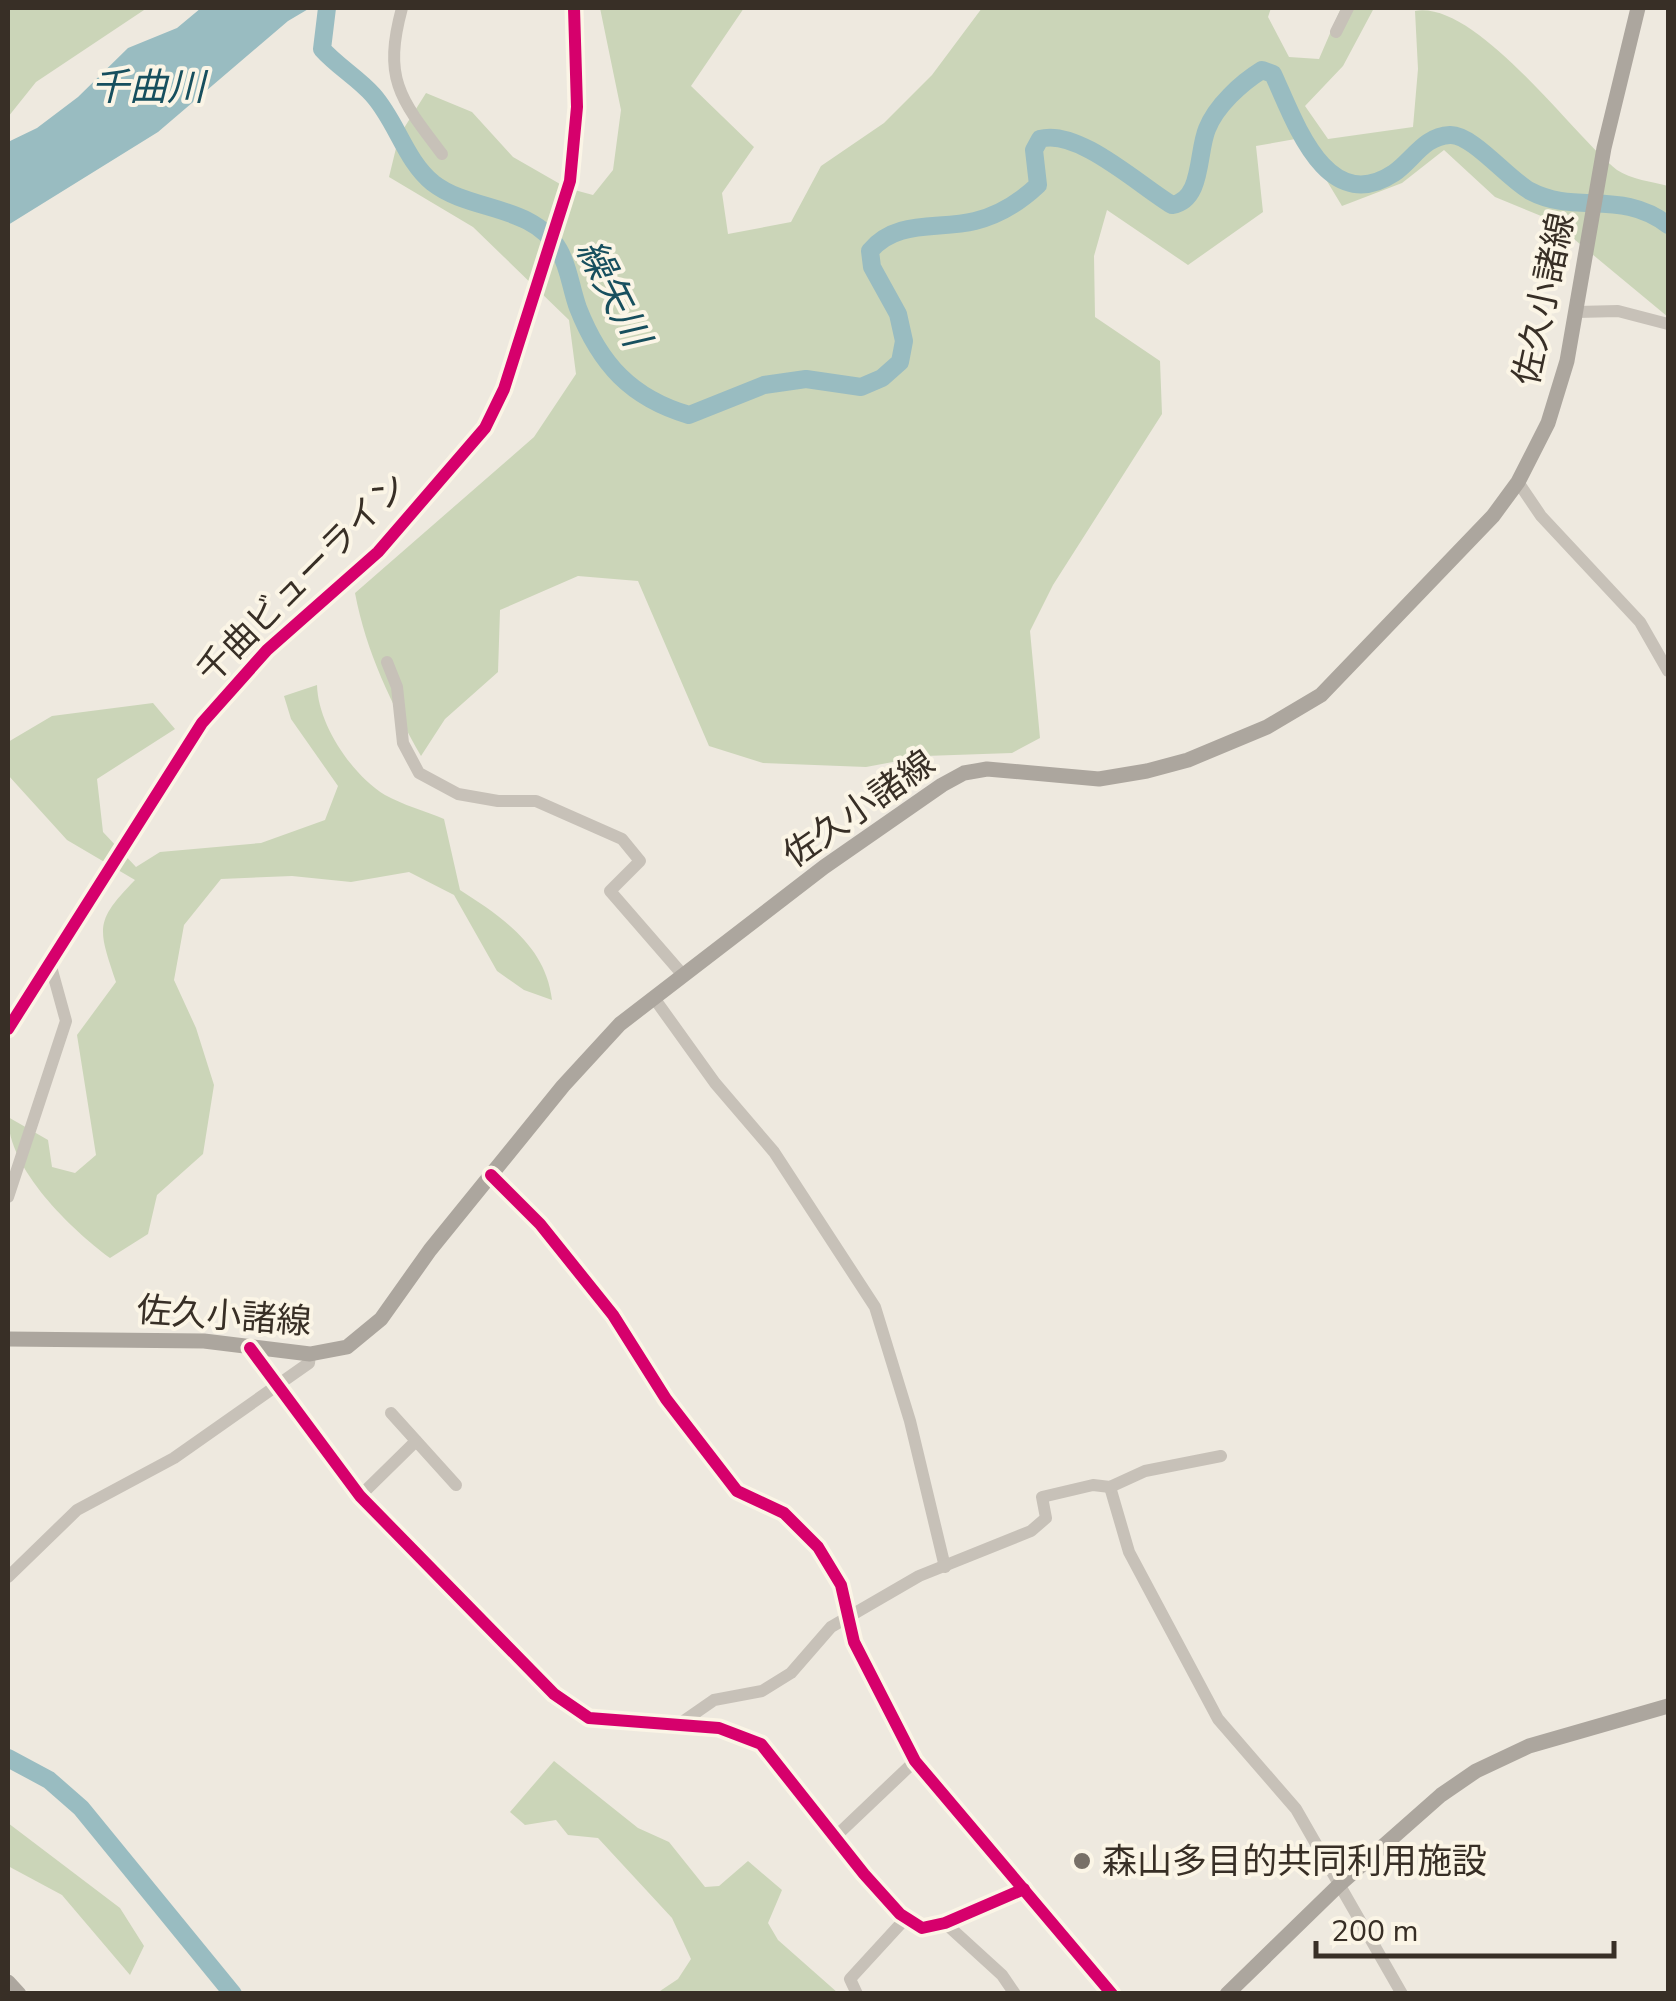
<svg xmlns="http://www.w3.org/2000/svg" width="1676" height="2001" viewBox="0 0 1676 2001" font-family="'Nunito Sans','Noto Sans JP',sans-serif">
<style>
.green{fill:#cbd5b8}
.water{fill:#99bcc1}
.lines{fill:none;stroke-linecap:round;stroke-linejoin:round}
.river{stroke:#99bcc1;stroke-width:18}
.minor{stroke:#c7c1b8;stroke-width:12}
.major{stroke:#aca69e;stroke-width:15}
.cycleway-casing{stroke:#fbf5e6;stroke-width:19}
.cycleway{stroke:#d6006c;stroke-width:12}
.poi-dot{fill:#787067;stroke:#fbf5e6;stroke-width:4}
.labels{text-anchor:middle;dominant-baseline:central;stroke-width:8;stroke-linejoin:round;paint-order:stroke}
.street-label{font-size:35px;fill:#382f26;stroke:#fbf5e6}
.poi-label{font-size:35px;fill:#382f26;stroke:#fbf5e6;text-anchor:start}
.water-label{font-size:38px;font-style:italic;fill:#174f5e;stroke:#fbf5e6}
</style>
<rect width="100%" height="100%" fill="#eee9df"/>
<!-- green -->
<g class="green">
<polygon points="8,8 147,8 36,82 8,117"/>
<path d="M600 8H744L691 86 754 147 722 193 728 234 791 222 821 166 884 123 932 75 982 8H1271L1268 17 1289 57 1319 59 1341 8H1374L1343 66 1305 106 1328 139 1413 127 1418 69 1415 11C1477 0 1574 137 1617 170 1630 179 1653 182 1668 186V317L1551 220 1495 197 1444 150 1402 183 1342 206 1301 138 1256 146 1263 212 1188 265 1107 210 1094 256 1095 317 1160 361 1162 414 1053 585 1030 631 1040 738 1012 753 925 756 866 767 763 763 709 746 638 581 578 576 500 610 498 672 445 719 421 756C392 705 366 652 355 593L534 437 576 374 569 320 473 227 389 177 399 136 426 93 472 112 513 157 567 188 593 195 613 170 621 110Z"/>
<path d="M317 685C318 724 351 774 385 795 403 805 425 811 444 819L460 890C502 917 546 946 552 1000L524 990 497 971 454 895 409 872 351 882 292 876 221 879 184 925 174 980 196 1028 214 1085 203 1154 157 1195 148 1234 110 1258C71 1229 8 1169 8 1117L48 1140 52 1167 75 1173 96 1155 77 1035 116 982C98 928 94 922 135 880L67 840 8 775V742L52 716 153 703 175 729 97 779 103 832 136 867 160 852 261 843 325 820 338 786 291 719 284 696Z"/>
<polygon points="554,1761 638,1828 669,1842 705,1887 719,1886 748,1861 782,1890 768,1923 778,1940 838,1993 657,1993 678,1979 691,1959 672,1918 598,1838 568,1835 556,1820 525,1825 510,1812"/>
<polygon points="8,1823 120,1908 144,1946 130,1975 62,1895 8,1866"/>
</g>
<!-- water -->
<polygon class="water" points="201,8 310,8 288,21 158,132 8,225 8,142 37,128 78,97 128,48 177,28"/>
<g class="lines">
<!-- river -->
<g class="river">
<path d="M327 8 322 49C337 66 358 78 373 95 397 122 405 160 433 183 470 212 533 204 559 250 569 267 571 289 578 308 600 364 631 398 689 415L764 385 806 379 861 387 882 378 900 362 904 341 898 314 872 267 870 251C896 219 938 230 975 221 999 215 1020 202 1038 185L1034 150 1040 139C1078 128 1140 186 1172 205 1203 200 1197 153 1207 129 1216 106 1241 83 1262 70L1273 74C1294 119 1326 218 1394 173 1413 160 1424 136 1450 135 1472 134 1508 179 1530 191 1575 215 1622 189 1668 225"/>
<polyline points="8,1758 49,1780 81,1808 233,1994"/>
</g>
<!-- minor -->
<g class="minor">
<path d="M402 8C383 78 399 98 442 154"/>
<polyline points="1336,32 1348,8"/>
<polyline points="1577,312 1618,311 1668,324"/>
<polyline points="1518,482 1541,516 1640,622 1668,671"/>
<polyline points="387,662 397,687 403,743 419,773 458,794 498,801 536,801 622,839 640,861 610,891 683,975"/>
<polyline points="654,998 715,1083 774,1152 875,1307 910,1421 945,1567"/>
<polyline points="8,1029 202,723 267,650 378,552 485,428 504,389 570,181 577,107 574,8"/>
<polyline points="491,1175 540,1224 613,1315 666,1399 737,1491 784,1513 818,1547 841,1585 854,1642 915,1761 1112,1994"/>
<polyline points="8,1197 66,1021 50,963"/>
<polyline points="250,1348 360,1496 554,1694 589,1718 719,1728 761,1744 864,1874 900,1914 922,1928 945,1923 1024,1889"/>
<polyline points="391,1413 456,1485"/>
<polyline points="1110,1487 1129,1552 1218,1719 1296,1809 1402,1994"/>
<polyline points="360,1496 416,1441"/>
<polyline points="8,1577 77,1510 174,1458 309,1363 310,1354"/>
<polyline points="678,1725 714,1700 762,1691 791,1673 831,1627 919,1576 1031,1531 1046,1518 1042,1497 1093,1485 1110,1487 1145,1471 1221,1456"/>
<polyline points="835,1837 915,1761"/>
<polyline points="945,1923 1002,1975 1015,1994"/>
<polyline points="857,1994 850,1979 906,1918"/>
</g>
<!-- major -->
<g class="major">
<polyline points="8,1339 204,1341 310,1354 347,1347 381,1319 430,1250 563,1086 620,1024 824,867 942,785 964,773 987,769 1099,779 1147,771 1188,760 1267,727 1321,695 1493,516 1518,482 1548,423 1567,361 1604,148 1638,8"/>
<polyline points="8,1982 19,1994"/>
<polyline points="1227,1994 1339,1885 1441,1795 1476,1771 1529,1746 1668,1706"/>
</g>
<defs>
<g id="cycleway">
<polyline points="8,1029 202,723 267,650 378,552 485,428 504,389 570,181 577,107 574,8"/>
<polyline points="491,1175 540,1224 613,1315 666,1399 737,1491 784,1513 818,1547 841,1585 854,1642 915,1761 1112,1994"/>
<polyline points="250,1348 360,1496 554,1694 589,1718 719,1728 761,1744 864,1874 900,1914 922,1928 945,1923 1024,1889"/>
</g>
</defs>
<!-- cycleway casing -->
<use href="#cycleway" class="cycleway-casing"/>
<!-- cycleway -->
<use href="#cycleway" class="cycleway"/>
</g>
<!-- markers -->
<circle class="poi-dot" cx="1082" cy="1861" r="10"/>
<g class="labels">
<!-- street labels -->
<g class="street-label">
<text transform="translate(1544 299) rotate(-78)">佐久小諸線</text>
<text transform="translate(302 578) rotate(-45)">千曲ビューライン</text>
<text transform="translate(859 809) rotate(-35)">佐久小諸線</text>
<text transform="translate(224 1316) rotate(4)">佐久小諸線</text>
</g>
<!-- poi labels -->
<g class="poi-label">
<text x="1102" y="1861">森山多目的共同利用施設</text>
</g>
<!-- water labels -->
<g class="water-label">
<text x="148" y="87">千曲川</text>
<text transform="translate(613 293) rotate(63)">繰矢川</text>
</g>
</g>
<!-- border -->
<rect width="1676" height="2001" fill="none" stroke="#382f26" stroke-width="20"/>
<!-- scale -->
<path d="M1316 1941v15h298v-15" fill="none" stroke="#382f26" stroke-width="5"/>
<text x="1331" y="1941" font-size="30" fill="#382f26" stroke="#fbf5e6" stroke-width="8" paint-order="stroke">200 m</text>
</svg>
